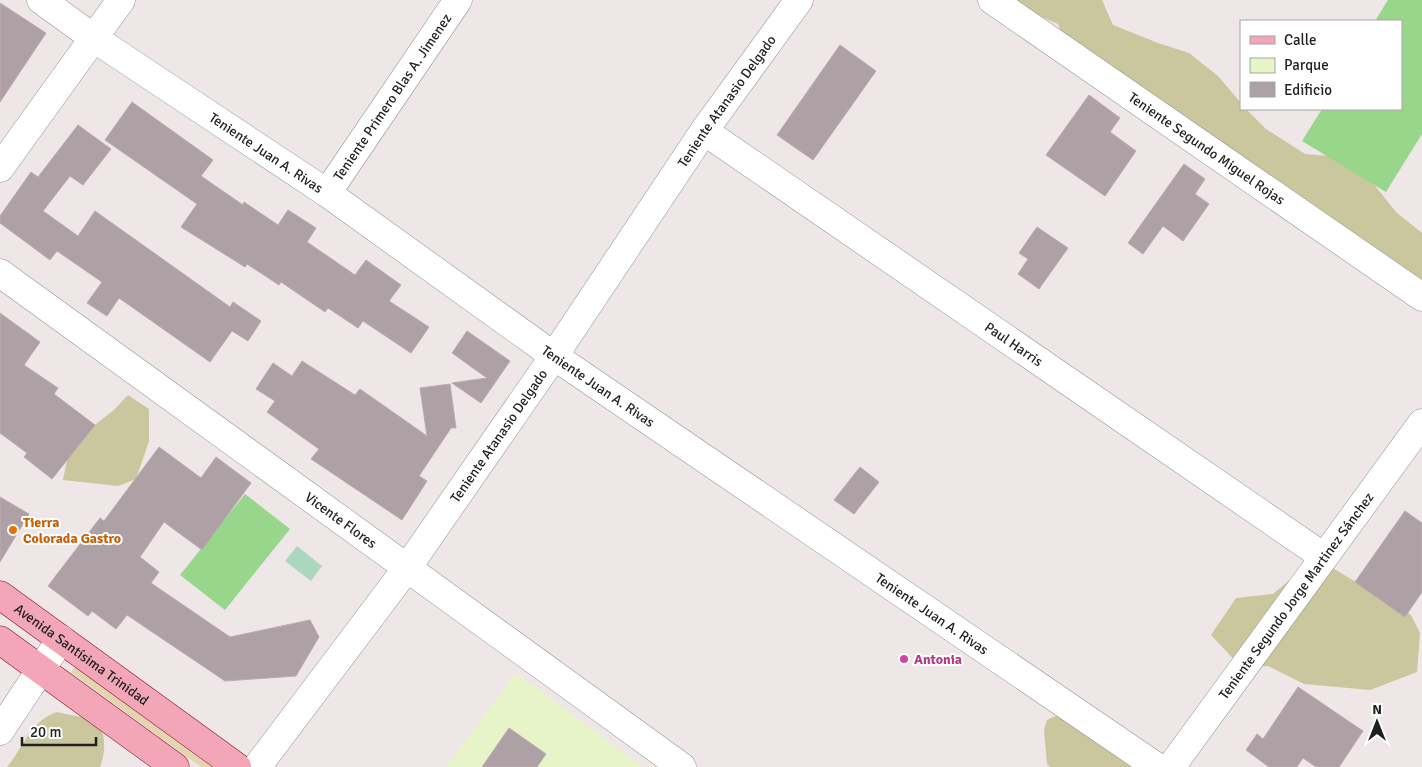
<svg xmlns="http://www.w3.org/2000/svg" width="1422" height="767" viewBox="0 0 1422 767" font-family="Signika,sans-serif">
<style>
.grass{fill:#e4d5b0}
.forest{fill:#cac69e}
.park{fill:#e7f4c7}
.pitch{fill:#98d68b}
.water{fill:#aad8be}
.building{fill:#ada1a5;stroke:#bfa9b1}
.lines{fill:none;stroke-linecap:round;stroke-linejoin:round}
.minor-casing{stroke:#939393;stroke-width:29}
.major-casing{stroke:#8b0e1d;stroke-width:29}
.minor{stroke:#fff;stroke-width:28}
.major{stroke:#f3a6b7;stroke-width:28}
.food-dot{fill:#e8710a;stroke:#fff;stroke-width:2}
.hotel-dot{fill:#d1479c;stroke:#fff;stroke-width:2}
.labels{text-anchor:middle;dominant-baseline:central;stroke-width:4;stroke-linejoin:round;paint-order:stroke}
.street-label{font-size:14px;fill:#1f1f1f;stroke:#fff}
.food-label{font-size:14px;font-weight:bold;fill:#c56008;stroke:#fff;text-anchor:start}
.hotel-label{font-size:14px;font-weight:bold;fill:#b23c85;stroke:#fff;text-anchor:start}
</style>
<rect width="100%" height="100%" fill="#eee6e7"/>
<!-- grass -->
<polygon class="grass" points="73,668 77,668 212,767 201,767 72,673"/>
<!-- forest -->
<g class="forest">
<polygon points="1003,0 1102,0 1113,25 1158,43 1189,53 1218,76 1241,103 1241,109 1246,109 1266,129 1305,154 1353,158 1396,212 1422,233 1422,312 1401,293 1246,186 1236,152 1197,150 1073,65 1058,24"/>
<polygon points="128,395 149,409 149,441 136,479 118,486 63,480 70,445 115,409"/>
<polygon points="1316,558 1411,615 1420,633 1417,672 1370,690 1304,684 1268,666 1242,668 1211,635 1236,598 1273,594"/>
<polygon points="1073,708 1153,767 1050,767 1047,764 1044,730 1047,720"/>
<path d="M57 712C68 715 78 716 89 719 108 724 106 753 100 767H7C24 747 30 721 57 712Z"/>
</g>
<!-- park -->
<polygon class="park" points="516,673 643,767 446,767"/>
<!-- pitch -->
<g class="pitch">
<polygon points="1388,0 1422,0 1422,134 1386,192 1302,141 1322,109 1401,109 1401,21 1375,21"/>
<polygon points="245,494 290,529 225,610 180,575"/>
</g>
<!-- water -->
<polygon class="water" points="297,546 322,566 311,581 285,561"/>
<!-- building -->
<g class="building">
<polygon points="0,3 46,33 0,102"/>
<polygon points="840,45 876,71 813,160 777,135"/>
<polygon points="1089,95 1120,118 1110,132 1136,151 1105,196 1046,155"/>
<polygon points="132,102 213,160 201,176 243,205 244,202 278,225 288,210 316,228 307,242 355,275 366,260 401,285 389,301 429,327 411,353 363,321 358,328 328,308 325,312 281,282 279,285 247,264 245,267 181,227 197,204 105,140"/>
<polygon points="78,125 111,149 83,185 70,176 43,211 78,236 95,211 230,307 233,302 261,321 248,341 232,331 210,362 119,298 107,316 87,303 102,282 57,251 50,260 0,223 0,216 31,172 38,177"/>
<polygon points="1184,164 1205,179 1195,194 1209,204 1183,241 1163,226 1143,254 1128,243"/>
<polygon points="1037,227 1068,248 1039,289 1018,274 1028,259 1019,253"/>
<polygon points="0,313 40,342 24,365 58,388 54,394 95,425 52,479 24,457 27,453 0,433"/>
<polygon points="467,331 510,361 481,403 452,383 487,378 452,353"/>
<polygon points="302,361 355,395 360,389 427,436 420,388 450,384 456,428 451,428 419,476 427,481 402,520 311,459 319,449 267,412 275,401 256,389 273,363 292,376"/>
<polygon points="159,447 201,478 216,457 251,483 202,550 164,522 140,557 159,572 151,583 230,637 310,620 319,637 296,676 225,681 127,615 116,629 92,611 88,616 48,586 100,518 104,521"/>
<polygon points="860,467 879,482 854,514 834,500"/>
<polygon points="0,497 29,514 0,562"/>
<polygon points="1405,511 1422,523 1422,592 1405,617 1355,582"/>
<polygon points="1298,687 1363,731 1339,767 1316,767 1303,758 1297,767 1269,767 1246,750 1257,734 1263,739"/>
<polygon points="509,728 546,754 537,767 482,767"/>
</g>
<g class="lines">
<defs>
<g id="minor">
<path id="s1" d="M41 0 95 39 327 193 554 356 1157 767"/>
<path id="s2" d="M992 0 1422 297"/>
<path id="s3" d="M704 131 1324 557"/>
<polyline points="0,168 121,0"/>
<path id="s4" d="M327 193 458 0"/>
<path id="s5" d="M0 273 682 767"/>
<polyline points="0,731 61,639"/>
<path id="s6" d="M257 767 407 568 554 356 704 131 799 0"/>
<path id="s7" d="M1171 767 1422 423"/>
</g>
<g id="major">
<path id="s8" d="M0 595 237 767"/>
<polyline points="0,640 175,767"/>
</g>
</defs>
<!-- minor casing -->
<use href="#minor" class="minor-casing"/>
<!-- major casing -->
<use href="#major" class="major-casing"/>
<!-- minor -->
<use href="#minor" class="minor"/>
<!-- major -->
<use href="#major" class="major"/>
</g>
<!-- markers -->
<circle class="food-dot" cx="13" cy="530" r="5"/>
<circle class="hotel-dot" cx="904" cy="659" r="5"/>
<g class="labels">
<!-- street labels -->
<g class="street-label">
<text stroke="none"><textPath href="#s4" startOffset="116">Teniente Primero Blas A. Jimenez</textPath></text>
<text stroke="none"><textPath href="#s6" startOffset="815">Teniente Atanasio Delgado</textPath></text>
<text stroke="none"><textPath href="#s2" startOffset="261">Teniente Segundo Miguel Rojas</textPath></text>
<text stroke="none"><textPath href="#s1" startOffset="272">Teniente Juan A. Rivas</textPath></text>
<text stroke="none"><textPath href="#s3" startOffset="376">Paul Harris</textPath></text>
<text stroke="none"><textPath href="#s1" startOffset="678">Teniente Juan A. Rivas</textPath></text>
<text stroke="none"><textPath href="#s6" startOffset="410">Teniente Atanasio Delgado</textPath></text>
<text stroke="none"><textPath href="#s5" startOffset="421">Vicente Flores</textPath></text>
<text stroke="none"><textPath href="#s7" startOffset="212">Teniente Segundo Jorge Martinez Sánchez</textPath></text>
<text stroke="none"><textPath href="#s1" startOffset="1082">Teniente Juan A. Rivas</textPath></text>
<text stroke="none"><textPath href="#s8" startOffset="101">Avenida Santísima Trinidad</textPath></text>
</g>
<!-- food labels -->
<g class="food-label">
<text x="23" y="522">Tierra<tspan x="23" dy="16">Colorada Gastro</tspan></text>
</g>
<!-- hotel labels -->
<g class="hotel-label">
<text x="914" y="659">Antonia</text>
</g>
</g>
<!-- legend -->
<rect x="1240" y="20" width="162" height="90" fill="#ffffff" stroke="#a5a5a5"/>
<rect x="1250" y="36" width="25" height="8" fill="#f3a6b7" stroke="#a5a5a5"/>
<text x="1284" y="45" font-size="15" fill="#1f1f1f">Calle</text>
<rect x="1250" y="58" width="25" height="15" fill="#e7f4c7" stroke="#a5a5a5"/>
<text x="1284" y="70" font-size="15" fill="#1f1f1f">Parque</text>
<rect x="1250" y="82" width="25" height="15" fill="#ada1a5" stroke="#a5a5a5"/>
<text x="1284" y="95" font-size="15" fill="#1f1f1f">Edificio</text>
<!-- north arrow -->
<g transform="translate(1377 722)" stroke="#ffffff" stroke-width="4" paint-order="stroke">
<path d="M0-4L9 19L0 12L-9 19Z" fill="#1f1f1f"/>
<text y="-8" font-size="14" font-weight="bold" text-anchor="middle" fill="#1f1f1f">N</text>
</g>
<!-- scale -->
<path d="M22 737v8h74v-8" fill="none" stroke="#1f1f1f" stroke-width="2.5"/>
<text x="30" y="737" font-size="15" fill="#1f1f1f" stroke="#ffffff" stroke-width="4" paint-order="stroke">20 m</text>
</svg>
